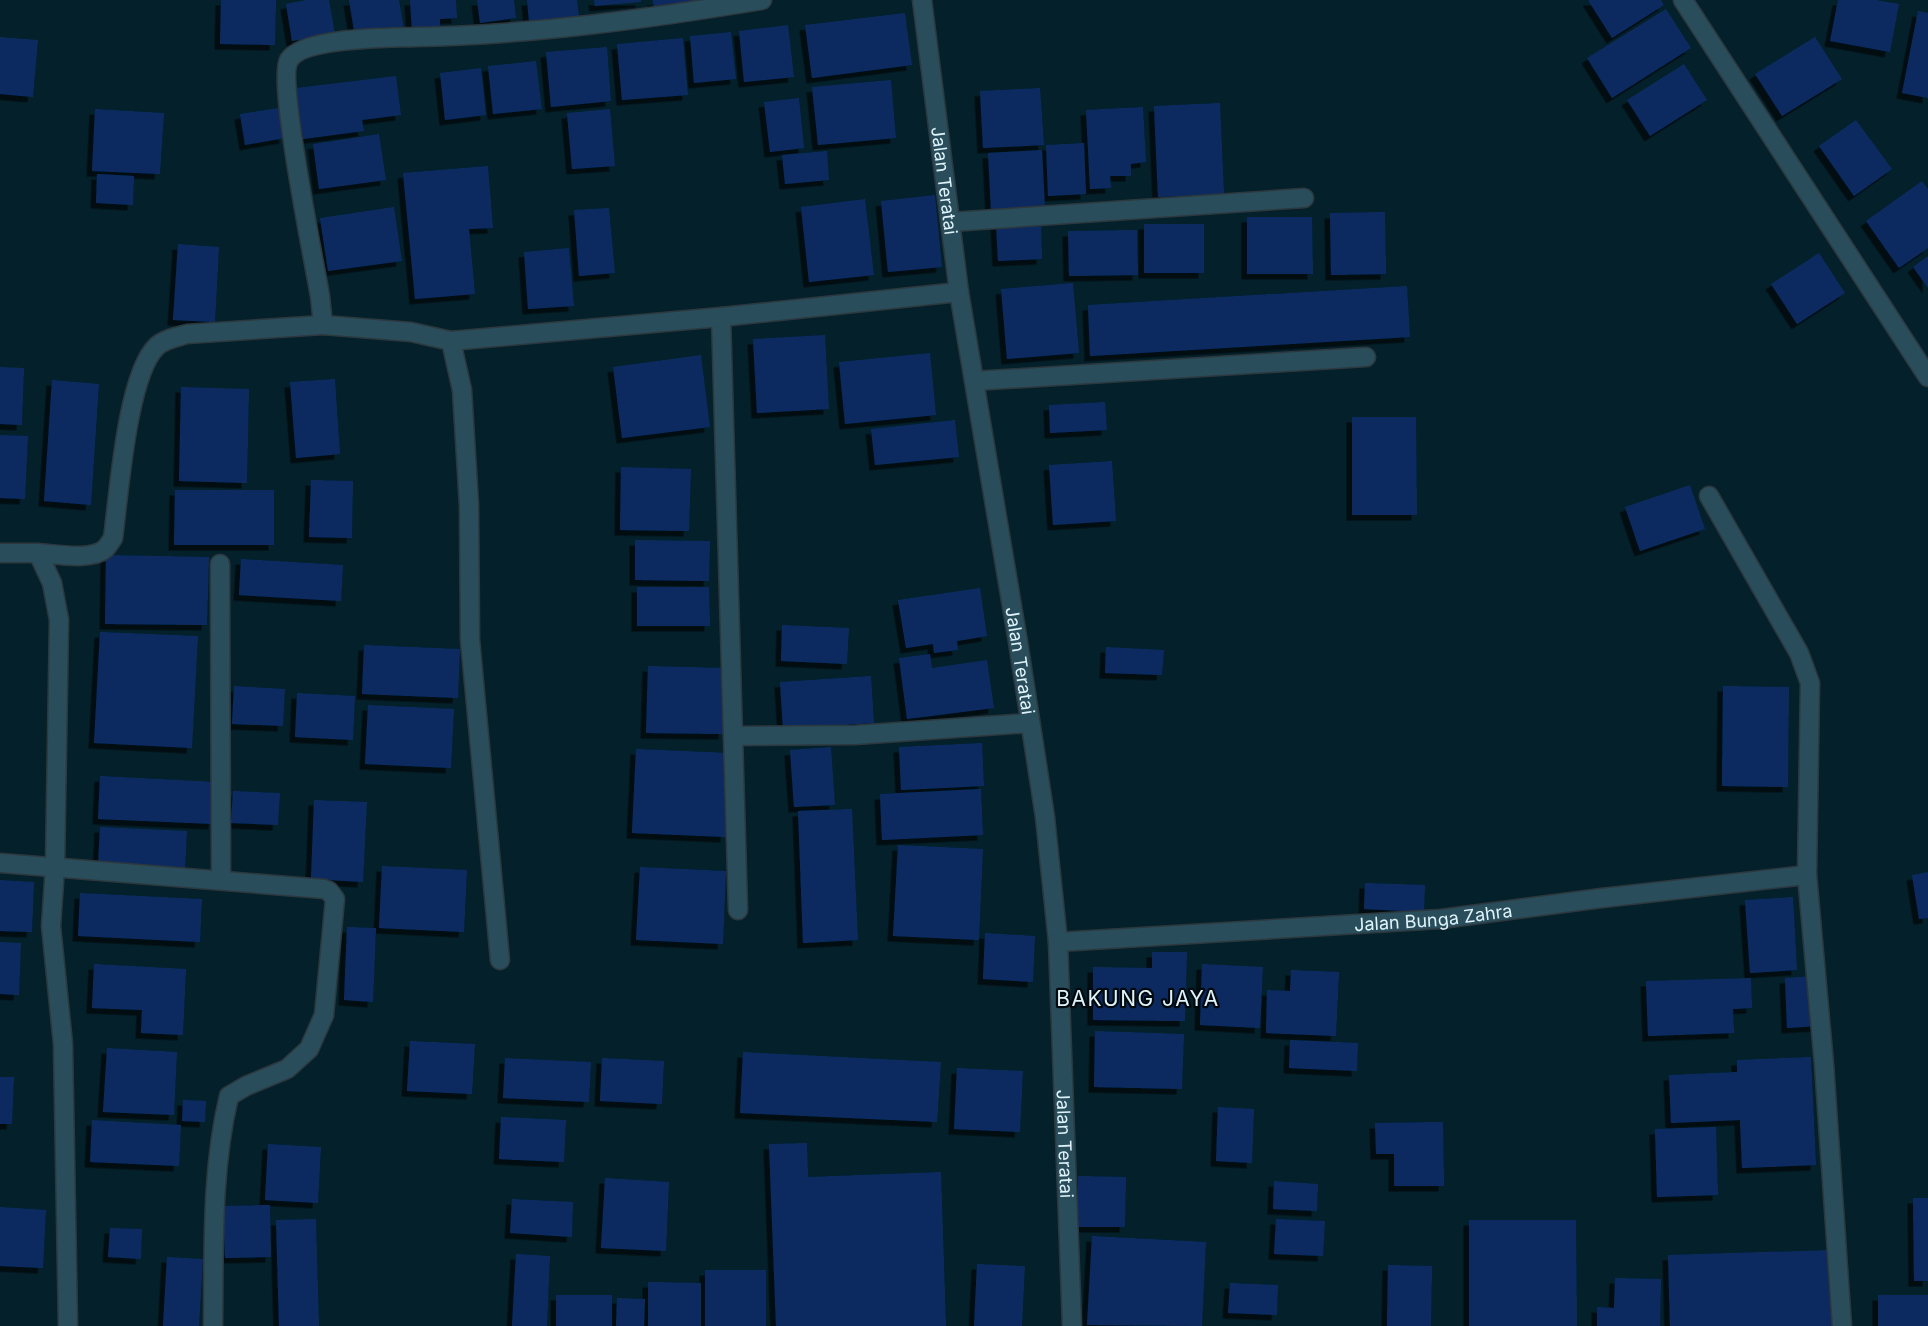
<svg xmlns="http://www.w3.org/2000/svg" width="1928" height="1326" viewBox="0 0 1928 1326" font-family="Inter,sans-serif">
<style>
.building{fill:#0a2c60;filter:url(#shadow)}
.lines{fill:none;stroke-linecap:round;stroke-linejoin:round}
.street-casing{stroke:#2d383e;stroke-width:21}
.street{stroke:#294d5b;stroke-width:18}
.labels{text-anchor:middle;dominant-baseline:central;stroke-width:4.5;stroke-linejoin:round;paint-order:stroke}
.street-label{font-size:18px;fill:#dff3fb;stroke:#00090e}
.quarter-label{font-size:21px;letter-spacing:1.5px;fill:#dff3fb;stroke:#00090e}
</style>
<defs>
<filter id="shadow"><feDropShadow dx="-5.5" dy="5.5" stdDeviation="0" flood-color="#0009"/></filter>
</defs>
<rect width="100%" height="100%" fill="#04202a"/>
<!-- building -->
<g class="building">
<polygon points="221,0 276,0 275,45 220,44"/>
<polygon points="306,0 329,0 335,34 292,41 286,4"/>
<polygon points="349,0 399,0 404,30 355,37"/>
<polygon points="410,0 456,0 457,18 440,19 440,30 412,31"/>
<polygon points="477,0 514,0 516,18 480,23"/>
<polygon points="527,0 577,0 579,16 529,21"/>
<polygon points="594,0 641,0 641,2 595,6"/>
<polygon points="653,0 714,0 654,10"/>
<polygon points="1588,0 1661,0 1664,5 1612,38"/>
<polygon points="1838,0 1876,0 1899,4 1890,52 1830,41"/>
<polygon points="1666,9 1691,48 1612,98 1587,58"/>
<polygon points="1918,11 1928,13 1928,98 1902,93"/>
<polygon points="905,13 912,65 812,78 805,25"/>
<polygon points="788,25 794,77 744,82 739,31"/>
<polygon points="731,32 736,79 694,83 690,36"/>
<polygon points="0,37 38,40 33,97 0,94"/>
<polygon points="1815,37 1842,79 1782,116 1755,74"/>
<polygon points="683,38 688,95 622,100 617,44"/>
<polygon points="607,47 611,101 551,107 546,52"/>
<polygon points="536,61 542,109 493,114 488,66"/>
<polygon points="1684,64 1707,100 1650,136 1627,100"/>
<polygon points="481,68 486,115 445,120 440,73"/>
<polygon points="396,76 401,115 362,120 364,131 303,139 296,88"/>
<polygon points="891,80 896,138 818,145 812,87"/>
<polygon points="1040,88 1044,145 983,148 980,91"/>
<polygon points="799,98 804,148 770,152 764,102"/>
<polygon points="1220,103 1224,194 1158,197 1154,106"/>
<polygon points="1143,107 1146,162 1131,164 1131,176 1110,176 1111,188 1090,189 1086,110"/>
<polygon points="279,108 285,138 245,145 240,114"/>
<polygon points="95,109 164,113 160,174 92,171"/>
<polygon points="610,109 615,166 572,169 567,113"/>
<polygon points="1856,120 1892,169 1854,196 1819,146"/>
<polygon points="379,134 386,180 319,189 313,144"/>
<polygon points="1084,143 1086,194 1048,196 1046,145"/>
<polygon points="1042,150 1045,209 991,211 988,153"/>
<polygon points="827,151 829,180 785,184 782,155"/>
<polygon points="488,166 493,228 469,229 475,294 415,299 403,173"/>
<polygon points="97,174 134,176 133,205 96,203"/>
<polygon points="1922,181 1928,189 1928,248 1899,268 1866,221"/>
<polygon points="935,195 942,267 888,272 881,201"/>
<polygon points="865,199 874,275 809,282 801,207"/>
<polygon points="394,207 402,261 328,271 320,218"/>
<polygon points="609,208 615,273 579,276 574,210"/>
<polygon points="1385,212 1386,274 1331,275 1330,213"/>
<polygon points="1247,217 1312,217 1313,274 1247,274"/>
<polygon points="1041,222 1042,259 998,261 996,224"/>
<rect x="1144" y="224" width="60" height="49"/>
<polygon points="1137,230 1138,275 1069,276 1068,231"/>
<polygon points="178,244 219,247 215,322 173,320"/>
<polygon points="569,248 574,306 528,309 524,252"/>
<polygon points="1819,253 1845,293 1797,324 1771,284"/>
<polygon points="1928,256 1928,288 1913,267"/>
<polygon points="1073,283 1079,353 1007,359 1001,289"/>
<polygon points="1407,286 1410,337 1090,356 1088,305"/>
<polygon points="825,335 829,409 757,413 753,339"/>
<polygon points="930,353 936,415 845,424 839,362"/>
<polygon points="701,355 710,427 622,438 613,367"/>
<polygon points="0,367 24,368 22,425 0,424"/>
<polygon points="335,379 340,454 296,458 290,382"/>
<polygon points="52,380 99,384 91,505 44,501"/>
<polygon points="181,387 249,389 247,483 179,481"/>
<polygon points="1105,402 1107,430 1050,433 1049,405"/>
<polygon points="1352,417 1416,417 1417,515 1352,515"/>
<polygon points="955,420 959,457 875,465 871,429"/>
<polygon points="0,435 28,436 25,499 0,498"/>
<polygon points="1112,461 1116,521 1053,525 1049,465"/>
<polygon points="621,467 691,469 689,531 620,530"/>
<polygon points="311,480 353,481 352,538 309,537"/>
<polygon points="1690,485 1705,529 1640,551 1625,507"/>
<polygon points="175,490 274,490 274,545 174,545"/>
<polygon points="635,540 710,541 709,581 635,580"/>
<polygon points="106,555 209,557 207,625 105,624"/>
<polygon points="241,559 343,565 341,601 239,595"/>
<polygon points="637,587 709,587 710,626 637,626"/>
<polygon points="980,588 987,636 957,641 958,650 934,653 933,644 906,648 898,600"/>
<polygon points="782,625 849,628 847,664 781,661"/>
<polygon points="100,632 198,636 192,748 94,743"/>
<polygon points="364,645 460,649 458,698 362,694"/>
<polygon points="1106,647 1164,650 1162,675 1105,673"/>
<polygon points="930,654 932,668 987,660 994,708 907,719 899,658"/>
<polygon points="648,666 725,668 724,734 646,733"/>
<polygon points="871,676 874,723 783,729 780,682"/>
<polygon points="234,686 285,689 283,726 232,724"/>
<polygon points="1723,686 1789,687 1788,787 1722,786"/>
<polygon points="297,693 355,696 353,740 295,737"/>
<polygon points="368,705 454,709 451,768 365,764"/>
<polygon points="982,743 984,786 901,790 899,747"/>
<polygon points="831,747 835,805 794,807 790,750"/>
<polygon points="636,749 730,753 726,837 632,833"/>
<polygon points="100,776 216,782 214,824 98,819"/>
<polygon points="981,789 983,835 882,840 880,794"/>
<polygon points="233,791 280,793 278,825 231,823"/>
<polygon points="314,800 367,802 363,882 311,879"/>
<polygon points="852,809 858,940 803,943 798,811"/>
<polygon points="100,827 187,831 185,869 98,865"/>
<polygon points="898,845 983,849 979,940 893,936"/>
<polygon points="382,866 467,870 464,932 379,928"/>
<polygon points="640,867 726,871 723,944 636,940"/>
<polygon points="1928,872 1928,918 1919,919 1912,875"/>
<polygon points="0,880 34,882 32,932 0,931"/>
<polygon points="1365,883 1425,885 1424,912 1364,909"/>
<polygon points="80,893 202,899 200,942 78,936"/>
<polygon points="1793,897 1797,970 1750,973 1745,900"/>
<polygon points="347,927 376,928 373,1002 344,1000"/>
<polygon points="985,933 1035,936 1033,982 983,979"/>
<polygon points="0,942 21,943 19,995 0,994"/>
<polygon points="1152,952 1187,952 1185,1021 1093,1020 1093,967 1152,968"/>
<polygon points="94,964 186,969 183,1035 141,1033 142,1010 92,1008"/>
<polygon points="1202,964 1263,967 1260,1028 1200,1025"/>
<polygon points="1291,970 1339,972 1336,1036 1266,1033 1267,990 1290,991"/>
<polygon points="1814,976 1818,1026 1787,1028 1785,978"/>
<polygon points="1751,978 1752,1008 1733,1009 1734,1033 1648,1036 1646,981"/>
<polygon points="1095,1031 1184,1034 1182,1089 1094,1087"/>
<polygon points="1290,1040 1358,1043 1357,1071 1289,1068"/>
<polygon points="410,1041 475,1044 472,1094 407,1091"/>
<polygon points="107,1048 177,1052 174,1115 103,1112"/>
<polygon points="743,1052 941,1062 937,1122 740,1113"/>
<polygon points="1811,1057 1816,1165 1742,1168 1740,1120 1671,1123 1669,1075 1737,1072 1737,1060"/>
<polygon points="505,1058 591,1062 589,1102 503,1098"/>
<polygon points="602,1058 664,1061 662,1104 600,1101"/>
<polygon points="957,1068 1023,1071 1020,1132 954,1129"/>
<polygon points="0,1077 14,1077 12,1124 0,1124"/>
<polygon points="183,1100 206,1101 205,1122 182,1121"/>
<polygon points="1218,1107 1254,1109 1252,1163 1216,1161"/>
<polygon points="501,1117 566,1120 564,1162 499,1159"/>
<polygon points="92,1120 181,1125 179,1166 90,1162"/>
<polygon points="1443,1122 1444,1186 1394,1186 1394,1154 1376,1154 1375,1123"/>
<polygon points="1716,1127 1718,1195 1657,1197 1655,1129"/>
<polygon points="807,1143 808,1177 941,1172 946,1326 776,1326 769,1144"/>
<polygon points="268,1144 321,1147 318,1203 265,1200"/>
<polygon points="1078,1176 1126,1177 1125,1227 1077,1227"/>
<polygon points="605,1178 669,1182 666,1251 601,1248"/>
<polygon points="1274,1181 1318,1184 1317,1211 1273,1209"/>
<polygon points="1913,1198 1928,1198 1928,1281 1914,1281"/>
<polygon points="512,1199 573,1202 572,1237 510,1233"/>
<polygon points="270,1205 271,1257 225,1258 223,1206"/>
<polygon points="0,1207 46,1210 43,1268 0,1266"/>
<polygon points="316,1219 319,1326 279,1326 276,1220"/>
<polygon points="1276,1219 1325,1221 1323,1256 1274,1254"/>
<polygon points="1469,1220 1576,1220 1577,1326 1469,1326"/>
<polygon points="110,1228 142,1229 141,1259 108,1257"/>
<polygon points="1092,1236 1206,1242 1202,1326 1087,1325"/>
<polygon points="1831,1250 1834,1326 1670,1326 1668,1255"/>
<polygon points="516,1254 550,1256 547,1326 512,1326"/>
<polygon points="167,1257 203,1259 199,1326 163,1326"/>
<polygon points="977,1264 1025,1266 1022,1326 974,1326"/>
<polygon points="1388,1265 1432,1266 1431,1326 1387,1326"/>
<rect x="705" y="1270" width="61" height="56"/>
<polygon points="1615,1278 1661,1279 1660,1326 1597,1326 1597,1307 1614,1308"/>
<polygon points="648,1282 701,1283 701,1326 648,1326"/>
<polygon points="1230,1283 1278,1285 1277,1315 1228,1313"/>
<rect x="556" y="1295" width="56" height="31"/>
<rect x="1878" y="1295" width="50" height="31"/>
<polygon points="617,1298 645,1299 644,1326 616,1326"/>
</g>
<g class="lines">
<defs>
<g id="street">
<path id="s1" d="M922 0 959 292 1018 642 1045 817 1058 942 1072 1326"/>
<polyline points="1683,0 1928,377"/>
<polyline points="951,222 1304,198"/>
<polyline points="721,317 738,910"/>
<polyline points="451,341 721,317 959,292"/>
<polyline points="974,381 1366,357"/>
<polyline points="1709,496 1799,653 1810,683 1807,875 1824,1064 1842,1326"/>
<polyline points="0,553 38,553 52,583 59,620 55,867 51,926 63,1044 68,1326"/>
<path d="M38 553C55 554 91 561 105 549 108 546 111 541 113 538 119 494 127 374 157 346 165 339 177 337 187 334L323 325"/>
<polyline points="220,564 221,879"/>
<polyline points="733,736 855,735 1030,723"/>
<path d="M0 863 324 889 329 891 335 899 324 1015 309 1049 287 1069 246 1086 229 1096C211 1171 214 1249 213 1326"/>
<path id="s2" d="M1058 942 1441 919 1602 898 1807 875"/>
<path d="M500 960 470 640 469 505 462 390 451 341 411 332 323 325 320 296C314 261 277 80 289 60 303 37 389 38 415 37 531 35 647 19 762 0"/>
</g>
</defs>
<!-- street casing -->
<use href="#street" class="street-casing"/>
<!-- street -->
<use href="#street" class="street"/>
</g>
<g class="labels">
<!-- street labels -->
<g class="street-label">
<text stroke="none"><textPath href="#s1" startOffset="182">Jalan Teratai</textPath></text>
<text stroke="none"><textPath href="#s1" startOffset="668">Jalan Teratai</textPath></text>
<text stroke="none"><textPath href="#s2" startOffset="376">Jalan Bunga Zahra</textPath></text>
<text stroke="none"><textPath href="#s1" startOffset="1154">Jalan Teratai</textPath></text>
</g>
<!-- quarter labels -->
<g class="quarter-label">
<text x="1138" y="998">BAKUNG JAYA</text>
</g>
</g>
</svg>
